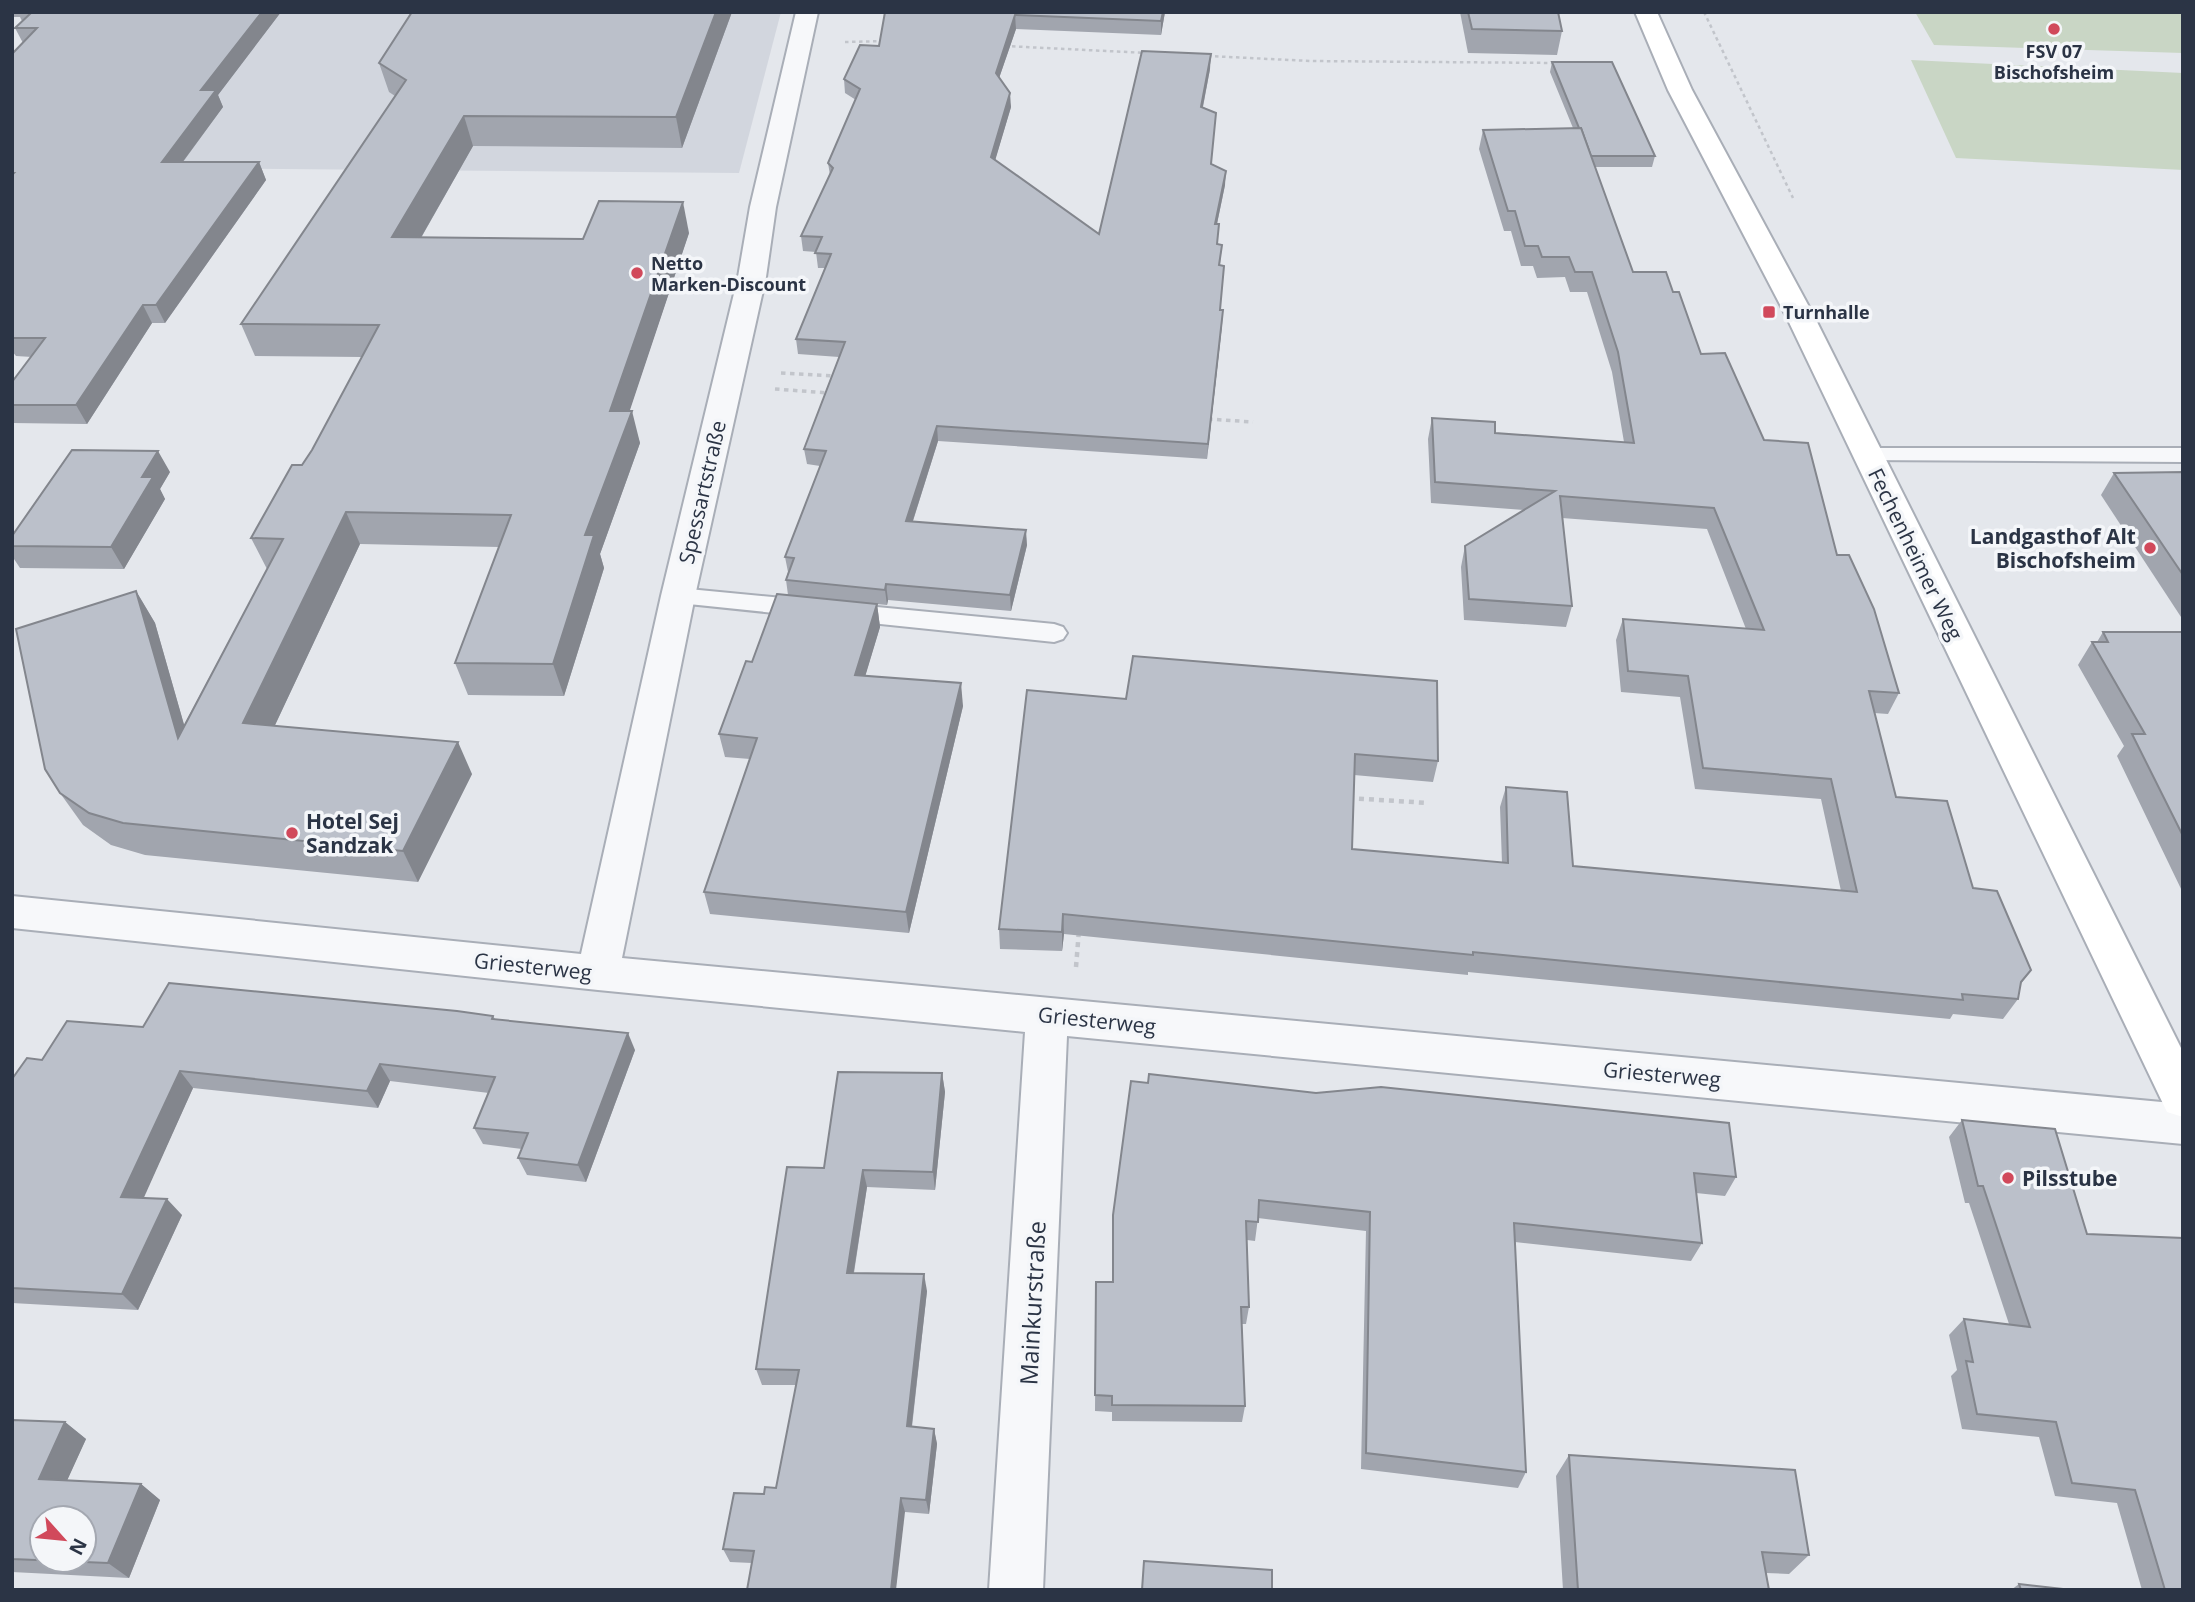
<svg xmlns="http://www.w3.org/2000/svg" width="2195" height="1602" viewBox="0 0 2195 1602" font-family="'Open Sans',sans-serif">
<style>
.built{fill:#d2d6de}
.green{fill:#c9d6c5}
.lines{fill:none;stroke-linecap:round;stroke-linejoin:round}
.lane-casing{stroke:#a9aeb7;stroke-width:4}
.street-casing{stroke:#a9aeb7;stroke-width:4}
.secondary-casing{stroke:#a9aeb7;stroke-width:4}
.path-far2{stroke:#c2c5cb;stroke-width:2.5;stroke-dasharray:3.5 3.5;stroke-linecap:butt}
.path-far1{stroke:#c2c5cb;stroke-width:3.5;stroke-dasharray:4.5 4.5;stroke-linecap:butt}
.path{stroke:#c2c5cb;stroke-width:4.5;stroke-dasharray:5 5;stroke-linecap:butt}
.lane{fill:#f7f8fa;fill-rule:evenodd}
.street{fill:#f7f8fa;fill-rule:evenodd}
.secondary{fill:#fff;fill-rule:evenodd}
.wall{fill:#a1a5ae}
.shaded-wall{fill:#83868d}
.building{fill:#bbc0ca;stroke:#83868d;stroke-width:2;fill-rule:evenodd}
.poi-dot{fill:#d1495b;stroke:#f4f6f9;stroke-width:2.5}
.labels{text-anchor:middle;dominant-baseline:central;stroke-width:7;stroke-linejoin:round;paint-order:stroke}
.far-poi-label{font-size:18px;font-weight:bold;fill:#2b3445;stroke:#f4f6f9;text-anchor:start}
.street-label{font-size:21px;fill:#2b3445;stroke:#f4f6f9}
.poi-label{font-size:21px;font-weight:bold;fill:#2b3445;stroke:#f4f6f9;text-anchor:start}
.near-street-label{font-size:24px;fill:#2b3445;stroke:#f4f6f9}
</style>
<rect width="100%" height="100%" fill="#e4e7ec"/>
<!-- built -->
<polygon class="built" points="249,12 781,12 739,173 179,168"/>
<!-- green -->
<g class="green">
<polygon points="1915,12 2183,12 2183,53 1934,45"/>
<polygon points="1911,60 2183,73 2183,170 1956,158"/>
</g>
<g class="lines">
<defs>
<g id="lane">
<polygon points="1868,448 2183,448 2183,462 1860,460 1857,455 1860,450"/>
<polygon points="678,588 1054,624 1063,627 1067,633 1063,639 1054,642 669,602 666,596 669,590"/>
</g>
<polygon id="street" points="796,12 818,12 776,207 766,277 695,596 622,958 2183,1104 2183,1144 1067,1036 1043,1590 989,1590 1025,1032 598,990 12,928 12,896 581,954 661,596 738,277 750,207"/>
<polygon id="secondary" points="1635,12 1657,12 1692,90 1814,316 2157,1000 2183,1052 2183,1117 2167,1112 1786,316 1668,90"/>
</defs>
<!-- lane casing -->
<use href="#lane" class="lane-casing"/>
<!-- street casing -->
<use href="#street" class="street-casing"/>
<!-- secondary casing -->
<use href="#secondary" class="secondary-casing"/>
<!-- path-far2 -->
<g class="path-far2">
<polyline points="1704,12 1793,198"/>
<polyline points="845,42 885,41"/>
<polyline points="1005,46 1147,53"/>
<polyline points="1208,56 1311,61 1556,63"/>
</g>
<!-- path-far1 -->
<g class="path-far1">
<polyline points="781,373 835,376"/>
<polyline points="775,389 829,393"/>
<polyline points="1208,419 1253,422"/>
</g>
<!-- path -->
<g class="path">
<polyline points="1349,798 1428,803"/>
<polyline points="1076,967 1079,930"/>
</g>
<!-- lane -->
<use href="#lane" class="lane"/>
<!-- street -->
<use href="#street" class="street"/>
<!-- secondary -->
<use href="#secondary" class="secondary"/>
</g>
<!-- wall -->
<g class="wall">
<polygon points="12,12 281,12 218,95 223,107 183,162 259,162 266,180 165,323 152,323 87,424 12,423 12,382 32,357 16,356 12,351 12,54 23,43 15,28 22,21 20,17 12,17"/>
<polygon points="732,12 682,148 473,146 421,238 583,239 689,233 629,411 640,443 600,554 604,568 564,696 468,695 455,663 499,547 360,544 275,725 472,774 418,882 145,855 111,845 83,825 60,793 136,591 155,623 184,725 267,569 251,538 312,450 362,357 255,356 241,324 395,96 389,92 379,63"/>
<polygon points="885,12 1165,12 1161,35 1016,29 999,78 1011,107 995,160 1099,234 1210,69 1203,107 1216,113 1211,164 1225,185 1217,224 1218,244 1222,245 1220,265 1220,310 1222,325 1207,459 938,441 913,521 1027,545 1011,611 888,600 887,605 877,604 880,627 865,676 963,706 909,933 710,914 704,892 750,759 725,757 719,734 752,662 788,595 786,580 788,572 785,557 820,466 807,464 804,449 839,357 798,354 796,339 825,268 818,268 816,252 803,251 801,236 830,175 828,163 856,100 845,93 844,79 879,46"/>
<polygon points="1460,12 1558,12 1562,31 1557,55 1468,53"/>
<polygon points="1552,62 1655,156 1652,167 1595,167 1633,272 1673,292 1701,354 1764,440 1837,555 1899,693 1888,714 1874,713 1896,797 1973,888 2031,970 2020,985 2018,999 2003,1019 1953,1014 1950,1019 1468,972 1468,975 1064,934 1062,951 1000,949 999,929 1027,690 1438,761 1433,782 1354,775 1352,849 1502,863 1500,807 1506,787 1573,866 1841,891 1821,799 1695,789 1680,697 1621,692 1616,640 1623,619 1746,629 1707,529 1562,518 1572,606 1566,627 1464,620 1461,567 1465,546 1524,510 1431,503 1428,439 1432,418 1495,433 1624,442 1612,372 1587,292 1570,292 1565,277 1537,278 1533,266 1521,266 1511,231 1504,231 1479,149 1483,130 1573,128 1550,72"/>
<polygon points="170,472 160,489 165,499 124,569 20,568 12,556 12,536"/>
<polygon points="2183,472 2183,620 2101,495 2114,473"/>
<polygon points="2103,632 2183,632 2183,893 2117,756 2124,746 2078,665 2092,642 2097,642"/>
<polygon points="493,1016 495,1019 635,1050 586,1182 527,1175 518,1158 522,1149 483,1144 474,1128 489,1093 390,1081 378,1108 193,1088 143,1198 182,1215 138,1310 12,1303 12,1079 42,1060 143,1027"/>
<polygon points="942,1073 945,1092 935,1190 867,1187 854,1273 927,1291 912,1427 934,1429 937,1444 929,1514 905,1512 752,1563 730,1562 723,1549 764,1494 776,1488 796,1385 762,1385 756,1369 824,1168"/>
<polygon points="1131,1081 1736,1177 1725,1196 1696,1193 1702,1243 1691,1261 1515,1242 1526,1472 1518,1488 1361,1469 1366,1231 1258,1218 1255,1241 1247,1240 1249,1307 1246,1324 1242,1324 1245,1406 1242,1422 1112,1421 1112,1412 1095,1411 1096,1282 1112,1282"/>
<polygon points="1962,1120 2183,1590 2142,1590 2117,1503 2055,1496 2039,1437 1962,1429 1951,1376 1957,1370 1949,1335 1964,1319 2009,1324 1969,1203 1965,1203 1949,1137"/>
<polygon points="12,1420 65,1422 86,1439 67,1480 141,1484 160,1500 129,1578 12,1572"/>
<polygon points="1569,1455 1809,1555 1789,1574 1766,1573 1769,1590 1563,1590 1556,1476"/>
<polygon points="2019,1584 2072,1590 2011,1590"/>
</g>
<!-- shaded-wall -->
<g class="shaded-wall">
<polygon points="262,12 281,12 218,95 223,107 170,179 162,162 201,90"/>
<polygon points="716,12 732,12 682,148 676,117"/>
<polygon points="1163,12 1165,12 1161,35 1161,21"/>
<polygon points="1015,15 1016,29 996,87 996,73"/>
<polygon points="1211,54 1210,69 1200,121 1201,107"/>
<polygon points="1010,93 1011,107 992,171 991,157"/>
<polygon points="464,116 473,146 403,269 392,237"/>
<polygon points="259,162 266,180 165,323 156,305"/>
<polygon points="1226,171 1225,185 1214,238 1215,224"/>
<polygon points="683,202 689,233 619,443 610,411"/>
<polygon points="143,305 152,323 87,424 76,405"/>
<polygon points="1223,310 1222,325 1207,459 1208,444"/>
<polygon points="632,411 640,443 600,554 604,568 564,696 553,664 585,535"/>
<polygon points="937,426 938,441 908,536 906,521"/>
<polygon points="158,451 170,472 160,489 165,499 124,569 111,547 142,477"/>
<polygon points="346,512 360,544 261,755 243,723"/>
<polygon points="1026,530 1027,545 1011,611 1010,595"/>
<polygon points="886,584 888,600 887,605 885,590"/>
<polygon points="136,591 155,623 197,770 178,738"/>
<polygon points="877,604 880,627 859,697 855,675"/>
<polygon points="961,683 963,706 909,933 906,912"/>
<polygon points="458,742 472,774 418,882 403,851"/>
<polygon points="1063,914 1064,934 1062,951 1062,932"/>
<polygon points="628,1033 635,1050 586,1182 578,1165"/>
<polygon points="380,1064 390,1081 378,1108 367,1091"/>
<polygon points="180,1071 193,1088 137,1213 121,1197"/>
<polygon points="942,1073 945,1092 935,1190 933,1172"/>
<polygon points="863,1170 867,1187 851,1289 847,1273"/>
<polygon points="167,1199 182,1215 138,1310 122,1294"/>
<polygon points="924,1274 927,1291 910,1441 907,1426"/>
<polygon points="65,1422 86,1439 61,1494 39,1479"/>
<polygon points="934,1429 937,1444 929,1514 926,1500"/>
<polygon points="141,1484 160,1500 129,1578 108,1563"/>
<polygon points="901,1498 905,1512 896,1590 891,1590"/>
</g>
<!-- building -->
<g class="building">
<polygon points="262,12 201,90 216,90 162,162 259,162 156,305 143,305 76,405 12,405 12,382 45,338 12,338 12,175 14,173 12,173 12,54 37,28 15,28 31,13 18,13"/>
<polygon points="412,12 716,12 676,117 464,116 392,237 583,239 599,201 683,202 610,411 632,411 585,535 594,535 553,664 455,663 511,515 346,512 243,723 458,742 403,851 123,823 89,813 60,793 45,769 16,629 136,591 178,738 283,539 251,538 292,465 302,465 312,450 379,325 241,324 406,80 379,63"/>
<polygon points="885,12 1163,12 1161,21 1015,15 996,73 1010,93 991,157 1099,234 1142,51 1211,54 1201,107 1216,113 1211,164 1226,171 1215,224 1219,224 1217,244 1222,245 1219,265 1224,266 1220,310 1223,310 1208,444 937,426 906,521 1026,530 1010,595 886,584 885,590 786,580 794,558 785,557 826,451 804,449 845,342 796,339 831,254 815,253 822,237 801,236 833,168 828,163 860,89 844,79 860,45 879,46"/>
<polygon points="1468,12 1558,12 1562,31 1472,29"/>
<polygon points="1552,62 1612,62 1655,156 1591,156 1581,128 1579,128"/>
<polygon points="1581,128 1633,272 1666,272 1673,292 1679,292 1701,354 1725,353 1764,440 1808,443 1837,555 1849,555 1874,609 1899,693 1869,691 1896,797 1947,801 1973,888 1997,891 2031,970 2021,982 2018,999 1962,994 1963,1000 1473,952 1473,955 1063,914 1062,932 999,929 1027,690 1126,699 1133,656 1437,681 1438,761 1355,754 1352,849 1508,863 1506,787 1567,792 1573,866 1857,892 1831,779 1703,768 1688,676 1628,671 1623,619 1764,630 1714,508 1560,496 1572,606 1469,599 1465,546 1555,491 1435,482 1432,418 1495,422 1495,433 1634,443 1618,352 1592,272 1575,272 1569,257 1542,257 1538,246 1525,246 1515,211 1508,211 1483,130"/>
<polygon points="72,450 158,451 142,477 153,477 111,547 12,546 12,536"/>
<polygon points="2183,472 2183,575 2114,473"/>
<polygon points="777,594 877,604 855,675 961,683 906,912 704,892 757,738 719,734 746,661 752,662"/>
<polygon points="2103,632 2183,632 2183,836 2132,734 2145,734 2092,642 2108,642"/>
<polygon points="169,983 457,1011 493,1016 492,1019 628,1033 578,1165 518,1158 528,1133 474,1128 495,1077 380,1064 367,1091 180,1071 121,1197 167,1199 122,1294 12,1288 12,1079 27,1058 42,1060 67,1021 143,1027"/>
<polygon points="838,1072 942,1073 933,1172 863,1170 847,1273 924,1274 907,1426 934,1429 926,1500 901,1498 891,1590 747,1590 754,1551 723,1549 734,1493 764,1494 765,1487 776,1488 799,1370 756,1369 787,1167 824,1168"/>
<polygon points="1149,1074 1316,1093 1381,1087 1729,1123 1736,1177 1694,1173 1702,1243 1514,1223 1526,1472 1366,1453 1370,1212 1259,1200 1258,1222 1246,1221 1249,1307 1241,1307 1245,1406 1112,1405 1112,1396 1095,1395 1096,1282 1113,1282 1113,1215 1131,1081 1148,1083"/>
<polygon points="1962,1120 2055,1129 2087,1234 2183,1238 2183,1590 2165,1590 2135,1490 2072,1483 2056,1422 1977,1414 1966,1361 1973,1362 1964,1319 2030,1327 1983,1186 1978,1186"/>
<path d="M12 1420 65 1422 39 1479 141 1484 108 1563 12 1559ZM42 1518H84V1560H42Z"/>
<polygon points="1569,1455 1795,1470 1809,1555 1762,1552 1769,1590 1578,1590"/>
<polygon points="1144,1561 1272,1570 1272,1590 1142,1590"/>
<polygon points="2019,1584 2072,1590 2021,1590"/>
</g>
<!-- markers -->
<g class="poi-dot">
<circle cx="2054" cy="29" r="7"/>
<circle cx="637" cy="273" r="7"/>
<rect x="1762" y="305" width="14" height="14" rx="3.5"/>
<circle cx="2150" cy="548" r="7"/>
<circle cx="292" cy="833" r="7"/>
<circle cx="2008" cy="1178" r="7"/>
</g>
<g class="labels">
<!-- far-poi labels -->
<g class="far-poi-label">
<text x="2054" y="51" text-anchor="middle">FSV 07<tspan x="2054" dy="21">Bischofsheim</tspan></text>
<text x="651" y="263">Netto<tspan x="651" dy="21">Marken-Discount</tspan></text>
<text x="1783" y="312">Turnhalle</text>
</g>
<!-- street labels -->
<g class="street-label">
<text transform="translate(702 492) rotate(-77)">Spessartstraße</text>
<text transform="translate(1916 554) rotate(64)">Fechenheimer Weg</text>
<text transform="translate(533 966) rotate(6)">Griesterweg</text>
<text transform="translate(1097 1020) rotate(6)">Griesterweg</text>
<text transform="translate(1662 1074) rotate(5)">Griesterweg</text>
</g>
<!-- poi labels -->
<g class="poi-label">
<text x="2136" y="536" text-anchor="end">Landgasthof Alt<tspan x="2136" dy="24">Bischofsheim</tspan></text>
<text x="306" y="821">Hotel Sej<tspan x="306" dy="24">Sandzak</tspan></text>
<text x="2022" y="1178">Pilsstube</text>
</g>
<!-- near-street labels -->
<g class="near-street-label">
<text transform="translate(1032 1303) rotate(-87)">Mainkurstraße</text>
</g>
</g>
<!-- border -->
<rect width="2195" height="1602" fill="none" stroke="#2b3445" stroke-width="28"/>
<!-- north arrow -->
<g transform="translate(63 1539) rotate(117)"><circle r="33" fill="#f4f6f9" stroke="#a4a8b1" stroke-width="2"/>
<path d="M0-5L12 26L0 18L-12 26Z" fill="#d1495b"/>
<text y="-10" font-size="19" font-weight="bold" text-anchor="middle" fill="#2b3445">N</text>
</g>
</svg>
